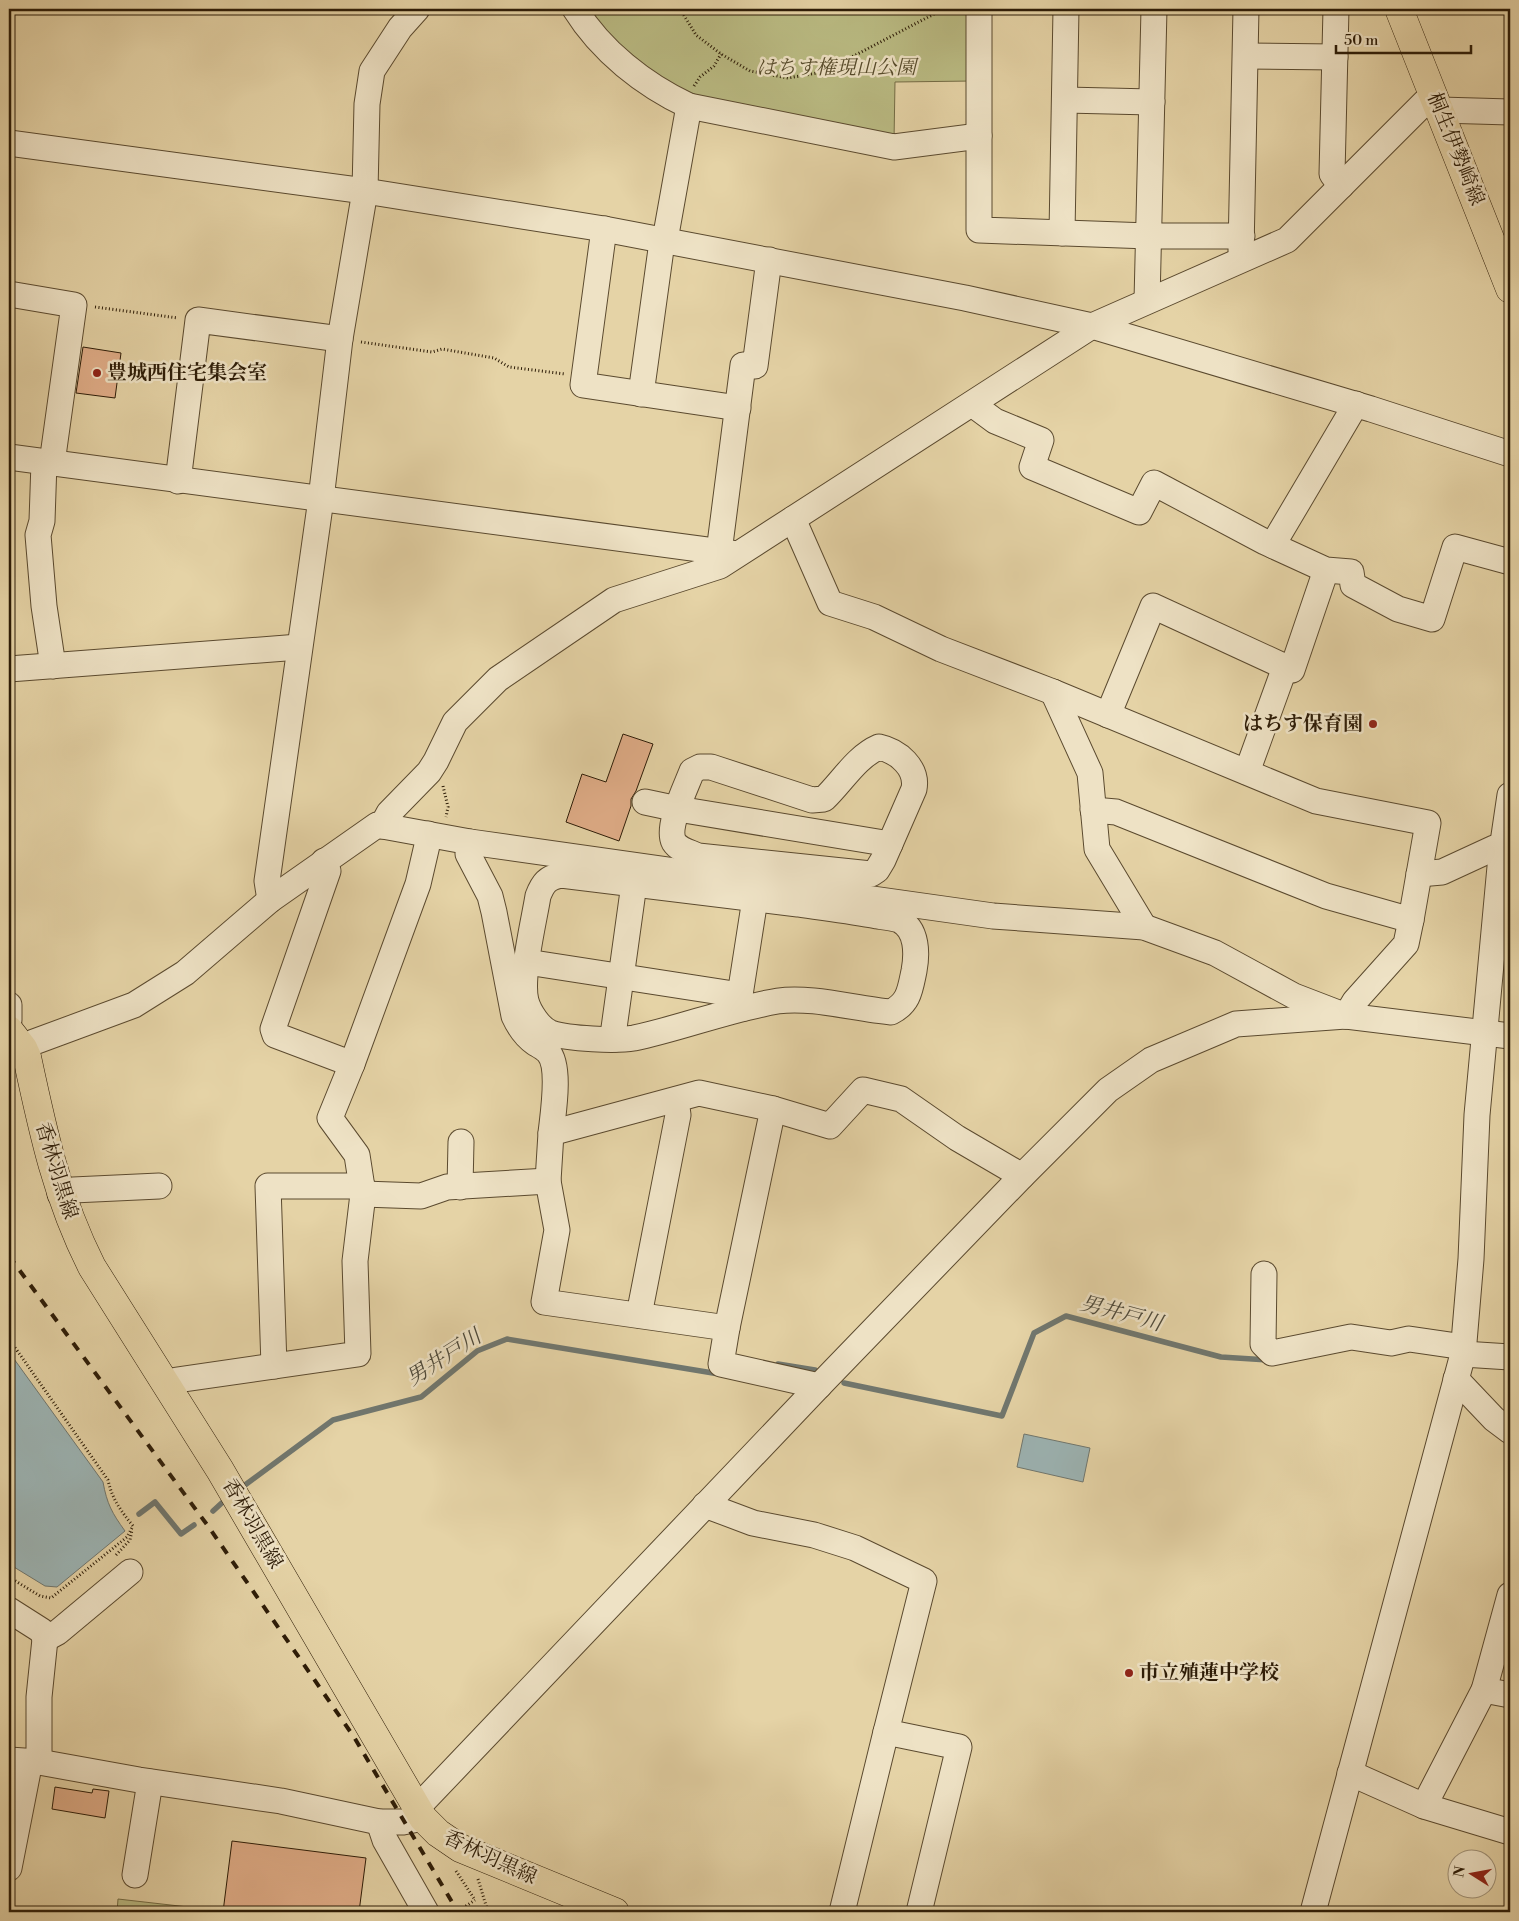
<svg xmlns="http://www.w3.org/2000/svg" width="1519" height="1921" viewBox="0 0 1519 1921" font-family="'Libre Bodoni','Noto Serif JP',serif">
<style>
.green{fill:#babb83;stroke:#746c45}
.water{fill:#9cb4b4;stroke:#70776f}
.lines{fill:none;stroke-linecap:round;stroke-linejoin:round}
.stream{stroke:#70776f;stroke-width:5.5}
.building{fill:#e0ad88;stroke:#2d1c07}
.minor-casing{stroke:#5b4a2f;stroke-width:27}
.major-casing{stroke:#2d1c07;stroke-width:29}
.path{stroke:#2d1c07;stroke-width:3;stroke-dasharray:1 2.5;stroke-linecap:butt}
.minor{stroke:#eee2c5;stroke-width:25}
.major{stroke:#e5d3a6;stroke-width:28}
.rail{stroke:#2d1c07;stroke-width:4;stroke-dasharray:9 9;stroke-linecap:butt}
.path-bridge{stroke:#2d1c07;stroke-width:3;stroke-dasharray:1 2.5;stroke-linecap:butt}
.poi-dot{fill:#8f2418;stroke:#eee2c5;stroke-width:2}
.labels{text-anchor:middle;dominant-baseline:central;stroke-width:5;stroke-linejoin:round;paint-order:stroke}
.park-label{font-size:20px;font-style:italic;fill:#574c2c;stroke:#eee2c5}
.street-label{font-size:20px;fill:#2d1c07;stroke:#eee2c5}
.poi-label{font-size:20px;font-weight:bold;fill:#2d1c07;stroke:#eee2c5;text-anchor:start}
.water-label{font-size:21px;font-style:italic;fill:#4e4a3b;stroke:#eee2c5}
</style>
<rect width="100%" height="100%" fill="#e5d3a6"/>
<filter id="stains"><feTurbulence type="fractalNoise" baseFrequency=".004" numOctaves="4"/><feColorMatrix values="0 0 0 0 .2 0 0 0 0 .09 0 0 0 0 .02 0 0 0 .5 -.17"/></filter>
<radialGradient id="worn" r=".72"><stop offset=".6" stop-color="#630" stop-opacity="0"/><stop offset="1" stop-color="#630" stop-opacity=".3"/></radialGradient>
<!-- green -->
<g class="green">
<polygon points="589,9 972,9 973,81 895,82 894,141 679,91 616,45"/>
<polygon points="118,1899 223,1911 117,1912"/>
</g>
<!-- water -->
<g class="water">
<path d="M9 1352 103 1482C107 1504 112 1513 125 1531L57 1587 45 1586 9 1564Z"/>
<polygon points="1024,1434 1090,1448 1083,1482 1017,1467"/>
</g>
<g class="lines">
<!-- stream -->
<g class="stream">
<polyline points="778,1364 815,1370"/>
<polyline points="844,1383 1002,1416 1034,1333 1066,1316 1221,1357 1268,1360"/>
<polyline points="245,1485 333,1420 421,1397 477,1351 507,1339 719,1374"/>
<polyline points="213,1511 225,1500"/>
<polyline points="139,1514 155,1502 181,1534 194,1525"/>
</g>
</g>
<!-- building -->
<g class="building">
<polygon points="83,347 121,353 115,398 76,393"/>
<polygon points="623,734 653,744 636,791 631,799 631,806 619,841 566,822 582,774 606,782"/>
<polygon points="55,1787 92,1793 93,1789 109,1791 105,1818 52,1809"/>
<polygon points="232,1841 366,1858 359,1912 223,1912"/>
</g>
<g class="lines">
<defs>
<g id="minor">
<path d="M575 9C601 51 644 85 689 106L665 240 661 249 641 394"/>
<polyline points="979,9 979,230 1149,236 1242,236"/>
<polyline points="1336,9 1332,174 1341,186"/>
<polyline points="1246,56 1335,57"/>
<polyline points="1065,100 1152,102"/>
<polyline points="689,106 894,147 979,136"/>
<polyline points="1440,110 1510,112"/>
<polyline points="9,143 365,191 604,229 965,298 1092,326 1371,409 1510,454"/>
<polyline points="604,229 583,385 738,408"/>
<polyline points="1062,233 1066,9"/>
<polyline points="1241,251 1246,9"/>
<polyline points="9,294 74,305 52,463"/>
<polyline points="1147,301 1154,9"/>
<polyline points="972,404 995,421 1041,440 1032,467 1139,512 1154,483 1265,542 1326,570 1351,572 1353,585 1398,609 1432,619 1455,547 1510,562"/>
<polyline points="9,457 737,554"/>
<polyline points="44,462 42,521 38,535 44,606 53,666"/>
<polyline points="178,481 198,320 340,339"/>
<polyline points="793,519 830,603 874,617 941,649 1053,692 1316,801 1428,823 1411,920 1326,896 1116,812 1093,810"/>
<polyline points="1274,546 1278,536 1356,404"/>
<polyline points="719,552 743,365 755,366 769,260"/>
<polyline points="9,669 299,647"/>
<polyline points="1053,692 1090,773 1097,849 1144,927"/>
<polyline points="1108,715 1153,606 1292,670 1326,570"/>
<path d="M879 747C898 751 918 768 914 789L883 860 877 870 871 874 698 856C690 852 679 850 674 842 666 827 686 787 692 771L700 767H711L812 800 824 799C842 782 856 757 879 747Z"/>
<polyline points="1247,772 1285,667"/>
<polyline points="645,802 678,809 890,844"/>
<polyline points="382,826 389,813 429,772 436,761 455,722 498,679 614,600 720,566 1092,326 1287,240 1433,94"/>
<path d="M470 842 468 854 490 896 494 912 514 1016C519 1027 525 1036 535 1043 540 1046 544 1048 548 1052 561 1066 553 1114 551 1133"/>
<polyline points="324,861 328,871 273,1029 275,1035 352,1064"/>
<polyline points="1419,874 1442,872 1494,848 1502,848"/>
<path d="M561 875C640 885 719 894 798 904 825 908 851 911 877 916 884 917 893 918 899 920 918 929 917 955 914 971 910 990 909 1003 891 1012 856 1009 811 996 778 1001 729 1009 682 1028 634 1038 616 1041 569 1039 551 1033 540 1029 529 1012 526 1001 520 978 534 921 538 896 543 883 547 878 561 875Z"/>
<polyline points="270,900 267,881 321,499 340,339 365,191 367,104 372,71 400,28 417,9"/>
<polyline points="527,962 740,995"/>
<polyline points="9,1005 9,1020"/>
<polyline points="744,1008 740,995 755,899"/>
<polyline points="1346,1016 1355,1001 1406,944 1411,920"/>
<polyline points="615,1039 614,1028 634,884"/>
<polyline points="23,1048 34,1042 134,1005 185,973 270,900 377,825 470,842 993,916 1144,927 1215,953 1294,996 1346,1016"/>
<polyline points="460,1187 461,1142"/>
<polyline points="60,1194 73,1190 159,1186"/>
<polyline points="363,1194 421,1196 447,1187 548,1181"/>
<polyline points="1264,1274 1263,1344 1272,1353 1351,1337 1391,1343 1409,1339 1464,1347"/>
<polyline points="639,1315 678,1115 676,1100"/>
<polyline points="727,1328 773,1109"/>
<polyline points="1463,1354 1510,1357"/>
<polyline points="274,1366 268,1186 362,1186"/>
<polyline points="1456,1379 1494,1419 1510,1431"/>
<polyline points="166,1384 177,1380 358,1354 355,1261 363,1194 357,1155 330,1118 352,1064 418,884 428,841 428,834"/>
<polyline points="819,1386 721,1364 727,1328 544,1302 557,1230 548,1181 551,1133 699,1093 773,1109 830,1126 863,1090 901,1099 957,1138 1022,1176"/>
<polyline points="705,1505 753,1523 814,1535 855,1548 924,1581 886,1732 959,1747 919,1912"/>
<polyline points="9,1610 42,1631 45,1639 39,1697 39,1762"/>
<polyline points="45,1639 58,1632 130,1572"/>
<polyline points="1484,1690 1510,1695"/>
<polyline points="9,1760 39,1762 139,1780 281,1801 379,1822 403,1822 423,1818"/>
<polyline points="1350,1773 1424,1806 1510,1832"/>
<polyline points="1424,1806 1484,1690 1510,1595"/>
<polyline points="417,1808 819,1386 1022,1176 1108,1090 1151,1060 1236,1024 1346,1016 1510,1036"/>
<polyline points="379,1822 385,1840 426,1912"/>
<polyline points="9,1868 30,1761"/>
<polyline points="135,1875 150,1782"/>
<polyline points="842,1912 886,1732"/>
<polyline points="1313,1912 1463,1354 1471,1259 1477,1115 1501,856 1510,795"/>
</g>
<g id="major">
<polyline points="1399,9 1510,289"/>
<path d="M9 1030 23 1048 27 1057C43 1132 57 1198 92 1267L220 1470 423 1818 438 1833 460 1848 615 1912"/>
</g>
</defs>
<!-- minor casing -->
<use href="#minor" class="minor-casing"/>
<!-- major casing -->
<use href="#major" class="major-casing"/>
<!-- path -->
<g class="path">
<polyline points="680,9 696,35 721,54 750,71 788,78 823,72 934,14 937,9"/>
<polyline points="694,86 700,77 714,66 721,54"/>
<polyline points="95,307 178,318"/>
<polyline points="361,342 432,352 442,349 494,358 509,367 565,374"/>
<polyline points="443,786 448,807 446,817"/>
<path d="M9 1339 108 1480C112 1499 121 1511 133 1526L127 1537 51 1598 40 1596 9 1577"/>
<polyline points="116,1555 130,1540 132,1530"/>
<polyline points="456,1871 475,1900"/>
<polyline points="478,1879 488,1912"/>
</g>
<!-- minor -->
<use href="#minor" class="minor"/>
<!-- major -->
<use href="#major" class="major"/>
<!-- rail -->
<polyline class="rail" points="9,1256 208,1526 354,1737 458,1912"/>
<!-- path-bridge -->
<polyline class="path-bridge" points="457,1912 475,1900"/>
</g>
<!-- markers -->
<g class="poi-dot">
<circle cx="97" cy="373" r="5"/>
<circle cx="1373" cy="724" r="5"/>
<circle cx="1129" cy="1673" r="5"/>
</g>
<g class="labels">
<!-- park labels -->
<g class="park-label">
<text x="836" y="68">はちす権現山公園</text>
</g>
<!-- street labels -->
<g class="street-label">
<text transform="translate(1455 149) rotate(68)">桐生伊勢崎線</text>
<text transform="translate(56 1171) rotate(73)">香林羽黒線</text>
<text transform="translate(252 1524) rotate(60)">香林羽黒線</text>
<text transform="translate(490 1858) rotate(25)">香林羽黒線</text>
</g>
<!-- poi labels -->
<g class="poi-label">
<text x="107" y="373">豊城西住宅集会室</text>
<text x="1363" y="724" text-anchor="end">はちす保育園</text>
<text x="1139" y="1673">市立殖蓮中学校</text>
</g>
<!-- water labels -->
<g class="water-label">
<text transform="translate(1121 1314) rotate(15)">男井戸川</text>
<text transform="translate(444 1358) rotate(-33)">男井戸川</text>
</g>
</g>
<!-- margin -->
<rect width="1519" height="1921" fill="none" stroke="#e5d3a6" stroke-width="30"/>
<rect x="10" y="10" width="1499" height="1901" fill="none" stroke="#2d1c07" stroke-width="2.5"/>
<rect x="15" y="15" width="1489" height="1891" fill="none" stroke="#2d1c07"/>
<!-- north arrow -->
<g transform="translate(1472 1874) rotate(281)"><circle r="24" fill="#eee2c5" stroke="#a19379"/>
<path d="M0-4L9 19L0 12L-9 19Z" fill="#8f2418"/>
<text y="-8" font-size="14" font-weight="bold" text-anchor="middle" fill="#2d1c07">N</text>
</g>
<!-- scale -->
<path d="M1336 45v8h135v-8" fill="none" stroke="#2d1c07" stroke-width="2.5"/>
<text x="1344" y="45" font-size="15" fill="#2d1c07" stroke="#eee2c5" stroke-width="4" paint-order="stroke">50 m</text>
<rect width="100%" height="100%" filter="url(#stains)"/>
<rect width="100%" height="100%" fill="url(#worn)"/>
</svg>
